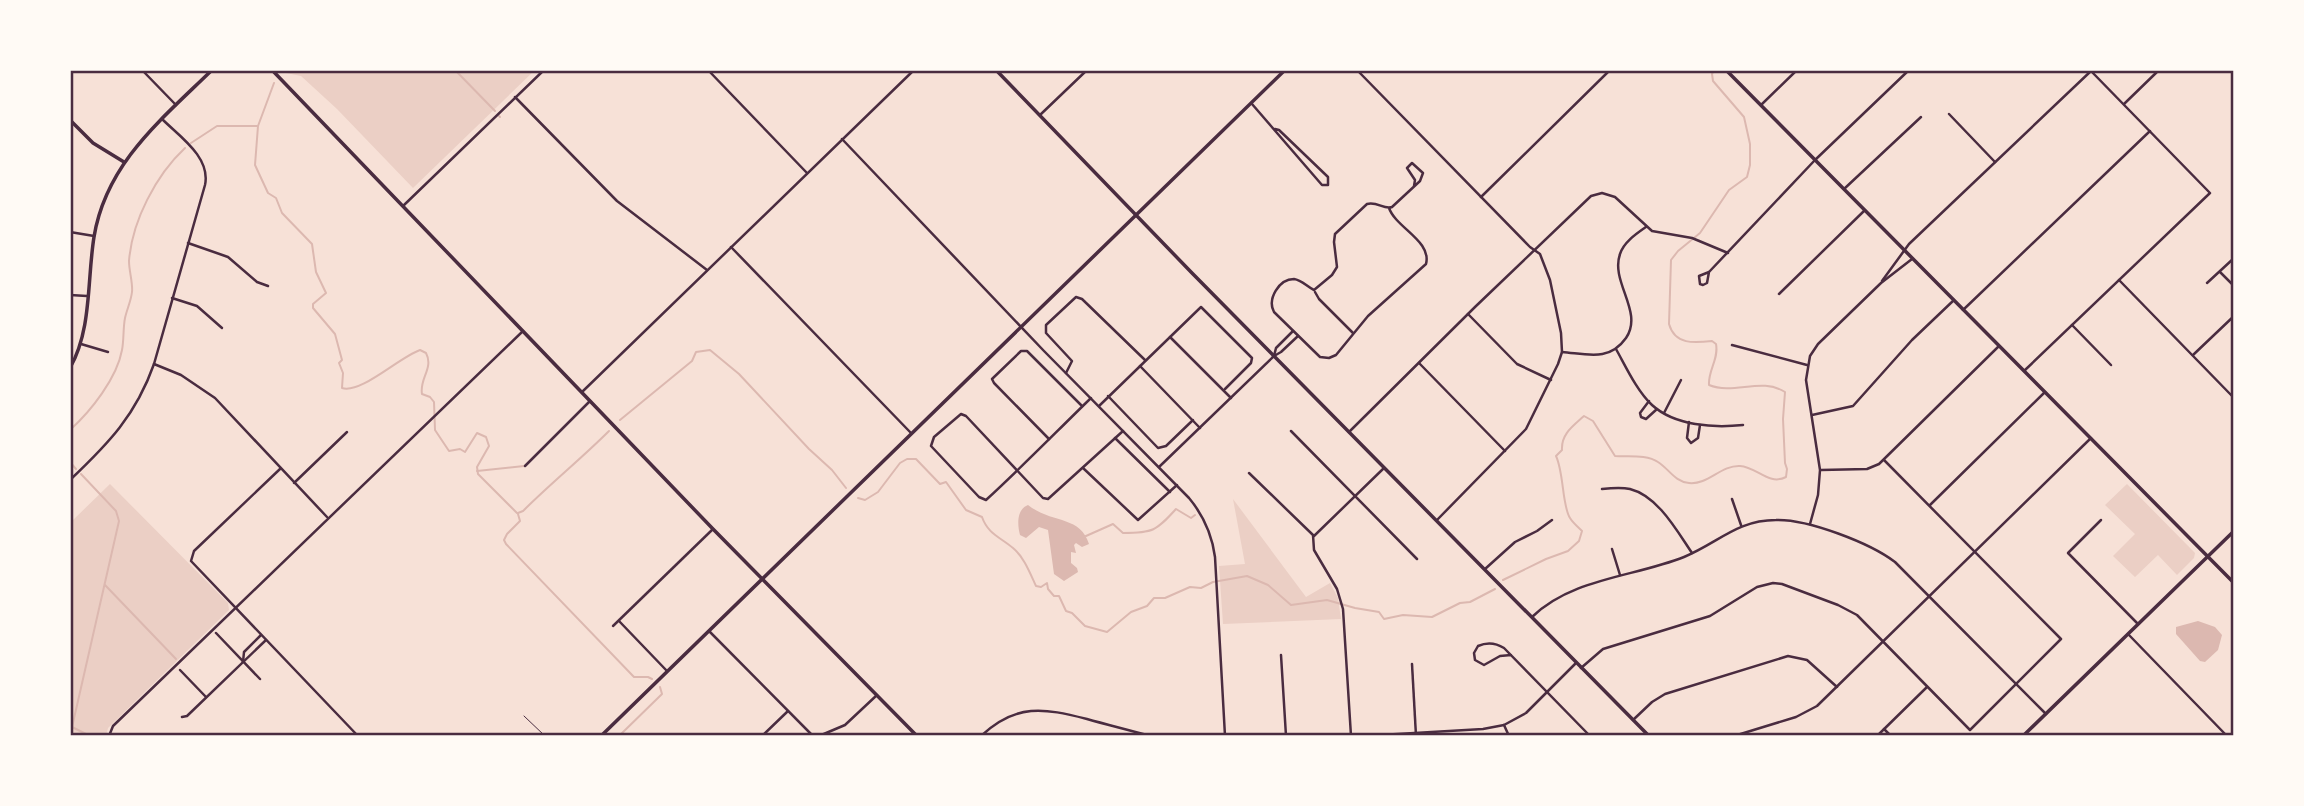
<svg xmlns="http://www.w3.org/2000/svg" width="2304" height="806" viewBox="0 0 2304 806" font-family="'Libre Baskerville',serif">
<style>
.green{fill:#ebcfc5}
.water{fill:#dcb8b0}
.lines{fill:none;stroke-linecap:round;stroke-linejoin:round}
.stream{stroke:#dcb8b0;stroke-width:2}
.service{stroke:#4a2c40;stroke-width:1}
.minor{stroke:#4a2c40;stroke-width:2.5}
.tertiary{stroke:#4a2c40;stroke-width:3.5}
.secondary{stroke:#4a2c40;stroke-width:3.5}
.neatline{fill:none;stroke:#4a2c40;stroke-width:2.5}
</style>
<rect width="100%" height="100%" fill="#f7e1d7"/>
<!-- green -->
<g class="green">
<polygon points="287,70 535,70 413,188 337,109 301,76 286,73"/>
<polygon points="110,484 228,603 229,610 108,728 106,736 70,736 70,523"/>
<polygon points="2127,484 2195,553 2194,558 2177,575 2158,555 2135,577 2113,556 2135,534 2105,505"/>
<polygon points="1233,499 1306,597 1330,583 1338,598 1341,619 1223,624 1219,566 1245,564"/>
</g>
<!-- water -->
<g class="water">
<path d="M1028 505C1052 524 1080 515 1089 544L1082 547 1076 543 1074 545 1076 553 1071 552V563L1077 568 1078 572 1064 581 1054 574 1048 530 1039 527 1026 538 1020 535C1017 524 1017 509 1028 505Z"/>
<polygon points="2198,621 2215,627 2222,635 2218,650 2205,662 2200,661 2176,634 2176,627"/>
</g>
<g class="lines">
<!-- stream -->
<g class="stream">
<polyline points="455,70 495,111"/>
<path d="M274 83 258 126 255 165 268 193 276 198 282 213 312 244 316 272 326 293 313 304V308L335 334 342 360 339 363 343 373 342 388C361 394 398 358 420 350L426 353C434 368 419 379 422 394L430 397 434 402 435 430 449 451 460 449 465 452 477 433 486 437 489 446 477 467 478 474 517 513"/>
<polyline points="499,116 500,117"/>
<polyline points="191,143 217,126 257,126"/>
<polyline points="620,420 692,361 696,352 710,350 739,374 809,449 832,470 846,488"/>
<path d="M70 430C91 411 117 378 122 350 124 340 123 328 125 318 127 309 131 301 132 292 133 283 129 271 129 261 132 221 156 175 185 148"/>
<polyline points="70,462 76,469"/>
<polyline points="477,471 524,466"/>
<path d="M858 498 865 500 878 492 900 463 907 459H916L940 484 946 482 966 510 982 517C988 534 1000 537 1013 548 1024 557 1030 573 1036 586L1041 587 1047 583 1048 589 1054 596H1059L1066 611 1072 613 1085 626 1107 632 1131 612 1147 606 1154 598H1165L1190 587 1201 588 1213 582 1247 576 1268 585 1291 605 1327 600 1355 608 1379 612 1384 619 1403 615 1432 617 1460 603 1470 602 1495 589"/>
<path d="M518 513 523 511C551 483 581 459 609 431"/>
<polyline points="518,514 520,521 507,534 504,540 506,544 634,677 648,677 652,679"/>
<path d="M1086 536 1113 524 1123 533C1153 533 1156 531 1176 509L1191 518 1195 515"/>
<path d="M1503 580 1546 559 1568 551 1579 541 1582 531C1578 527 1573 523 1570 518 1562 506 1564 473 1556 456L1562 450C1561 434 1573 426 1584 416L1593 421 1615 456C1628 457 1647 454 1658 462 1669 469 1675 482 1689 483 1708 485 1721 465 1740 466 1757 467 1769 486 1786 477L1787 469 1785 463 1783 419 1785 392C1762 377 1734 395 1709 385 1708 370 1719 359 1716 344L1712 341C1694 343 1675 345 1669 324L1671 260 1678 251 1700 233 1729 190 1747 177 1750 165V144L1744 117 1713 81 1712 74 1714 70"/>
<polyline points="105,585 176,659"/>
<polyline points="72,727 90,736"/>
<polyline points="70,736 119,521 116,511 81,474"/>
<polyline points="619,736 662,694 660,687"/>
</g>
<!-- service -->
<polyline class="service" points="524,716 545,736"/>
<!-- minor -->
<g class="minor">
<polyline points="142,70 176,105"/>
<polyline points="708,70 807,173"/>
<polyline points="1357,70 1530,247 1540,254 1550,280 1561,333 1562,352 1558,364 1526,429 1437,520"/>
<polyline points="515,97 617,201 707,270"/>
<polyline points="1252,104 1322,185 1328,185 1328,177 1279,130 1275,129"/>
<polyline points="2124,104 2159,70"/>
<polyline points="1761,105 1797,70"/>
<polyline points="1949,114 1995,162"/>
<polyline points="1040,115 1087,70"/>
<path d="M842 139 1044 351 1189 498C1204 516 1212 534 1215 557L1225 736"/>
<polyline points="1844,189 1921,117"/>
<polyline points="1481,197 1610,70"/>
<polyline points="403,206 544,70"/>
<path d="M1389 208C1396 228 1432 241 1426 264L1368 316 1336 355 1329 358 1320 357 1274 312C1267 299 1279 279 1294 279 1302 280 1307 287 1314 290L1332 275 1337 267 1334 242 1335 234 1367 204C1377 201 1384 210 1392 207L1420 181 1423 173 1412 163 1407 168 1415 180 1414 186"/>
<polyline points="70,232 94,236"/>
<polyline points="188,243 228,257 257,282 268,286"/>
<polyline points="731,247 911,433"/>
<polyline points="1709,272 1707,283 1703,285 1700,284 1699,276 1709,272 1815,160 1909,70"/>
<polyline points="2220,272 2234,286"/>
<polyline points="2119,280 2234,398"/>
<polyline points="1882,281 1909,244 2091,71"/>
<polyline points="2207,283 2233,259"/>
<polyline points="1315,292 1319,299 1353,333"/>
<polyline points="1779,294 1865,210"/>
<polyline points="70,295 87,296"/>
<polyline points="172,298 197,306 222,328"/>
<polyline points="1963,310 2150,131"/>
<polyline points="1468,314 1517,364 1551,380"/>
<polyline points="2072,325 2111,365"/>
<polyline points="1170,337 1231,398"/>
<polyline points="81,344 108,352"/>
<polyline points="1732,345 1807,365"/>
<path d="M1616 349C1626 367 1637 391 1652 405 1675 426 1714 428 1743 425"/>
<path d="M1562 352C1587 354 1609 362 1626 338 1644 312 1610 282 1620 254 1624 242 1636 234 1646 227"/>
<polyline points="2193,355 2234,316"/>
<polyline points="1274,356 1276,348 1293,331"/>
<polyline points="1419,363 1505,451"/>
<polyline points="154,364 181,375 215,398 327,517"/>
<polyline points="1140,366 1200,428"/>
<polyline points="2024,371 2210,193 2090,70"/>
<polyline points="1066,373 1072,361 1046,333 1046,325 1076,297 1082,299 1145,360"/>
<polyline points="582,392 914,70"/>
<polyline points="1108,396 1158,448 1166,446 1193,420"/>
<path d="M1091 398C1056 432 1022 467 986 500L979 497 931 446 934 437 961 414 966 416 1043 498 1048 499 1123 431"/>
<polyline points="1649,401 1640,413 1641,417 1646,419 1657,409"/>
<polyline points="1099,406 1201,307 1252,358 1251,363 1225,389"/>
<polyline points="1664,413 1681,380"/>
<polyline points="1812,415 1853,406 1912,340 1954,300"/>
<polyline points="1689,422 1687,438 1691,443 1698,438 1700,425"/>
<polyline points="1291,431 1417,559"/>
<polyline points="1349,432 1475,307 1591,196 1602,193 1615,197 1652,231 1692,238 1728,253"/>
<polyline points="1115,438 1170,492"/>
<polyline points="1049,439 994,383 992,379 1021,351 1027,351 1082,406"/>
<polyline points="525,466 590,401"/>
<polyline points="1159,467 1274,356 1281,352 1298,336"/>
<polyline points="1083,468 1138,520 1177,485"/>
<polyline points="280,469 194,551 191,561 358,736"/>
<polyline points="1821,470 1867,469 1879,464 1999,346"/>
<polyline points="1249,473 1313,535 1314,550 1337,589 1343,609 1351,736"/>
<path d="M70 480C109 443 136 415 154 364L205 185C211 157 179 136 162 119"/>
<polyline points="294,483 347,432"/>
<path d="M1602 489C1611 488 1621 487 1630 489 1658 496 1677 531 1692 553"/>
<polyline points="1732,499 1741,525"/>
<polyline points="1930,505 2045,392"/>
<polyline points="2101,520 2068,553 2138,624"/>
<polyline points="1810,524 1818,495 1820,470 1806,380 1810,356 1818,344 1881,283 1912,259"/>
<polyline points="1314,536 1384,468"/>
<polyline points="1612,549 1620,575"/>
<polyline points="1485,569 1515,542 1537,531 1552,520"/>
<path d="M1532 617C1572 578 1634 577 1684 557 1718 543 1737 520 1776 520 1808 519 1870 543 1895 562L2046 714"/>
<polyline points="619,621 667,671"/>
<polyline points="613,626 713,529"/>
<polyline points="709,631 813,736"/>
<polyline points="216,633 260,679"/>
<polyline points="2128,634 2227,736"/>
<polyline points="1281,655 1286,736"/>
<path d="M1511 655 1500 656 1484 665 1475 660 1474 653 1478 646C1487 642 1496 643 1504 648L1590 736"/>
<polyline points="243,662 244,652 261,635"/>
<polyline points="1412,664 1416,736"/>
<polyline points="1581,668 1603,649 1710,616 1757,587 1773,583 1782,584 1838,605 1857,615 1970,730 2061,639 1884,460"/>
<polyline points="180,670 206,697"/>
<polyline points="182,717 187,716 266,640"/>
<polyline points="1633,720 1652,702 1665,694 1788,656 1807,660 1837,687"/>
<polyline points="1504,725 1509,736"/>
<polyline points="1884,729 1891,736"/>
<polyline points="109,736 113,726 523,331"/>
<polyline points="762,736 788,711"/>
<polyline points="819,736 845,725 877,695"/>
<path d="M981 736C1016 703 1044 708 1087 719 1108 725 1129 730 1150 736"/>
<polyline points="1363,736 1483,729 1504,725 1526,713 1576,663"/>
<polyline points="1734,736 1796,717 1817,706 2091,438"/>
<polyline points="1877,736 1927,687"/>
</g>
<!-- tertiary -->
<g class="tertiary">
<polyline points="70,120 93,143 124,162"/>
<path d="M70 368C92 329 87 280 94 237 106 163 162 119 212 70"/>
</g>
<!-- secondary -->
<g class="secondary">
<polyline points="272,70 713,529 917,736"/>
<polyline points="996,70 1191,272 1649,736"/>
<polyline points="1726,70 2234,583"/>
<polyline points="601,736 1285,70"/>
<polyline points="2023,736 2234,531"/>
</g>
</g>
<!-- border -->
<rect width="2304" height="806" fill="none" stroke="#fffaf5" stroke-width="144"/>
<rect x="72" y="72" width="2160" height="662" class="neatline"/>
</svg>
